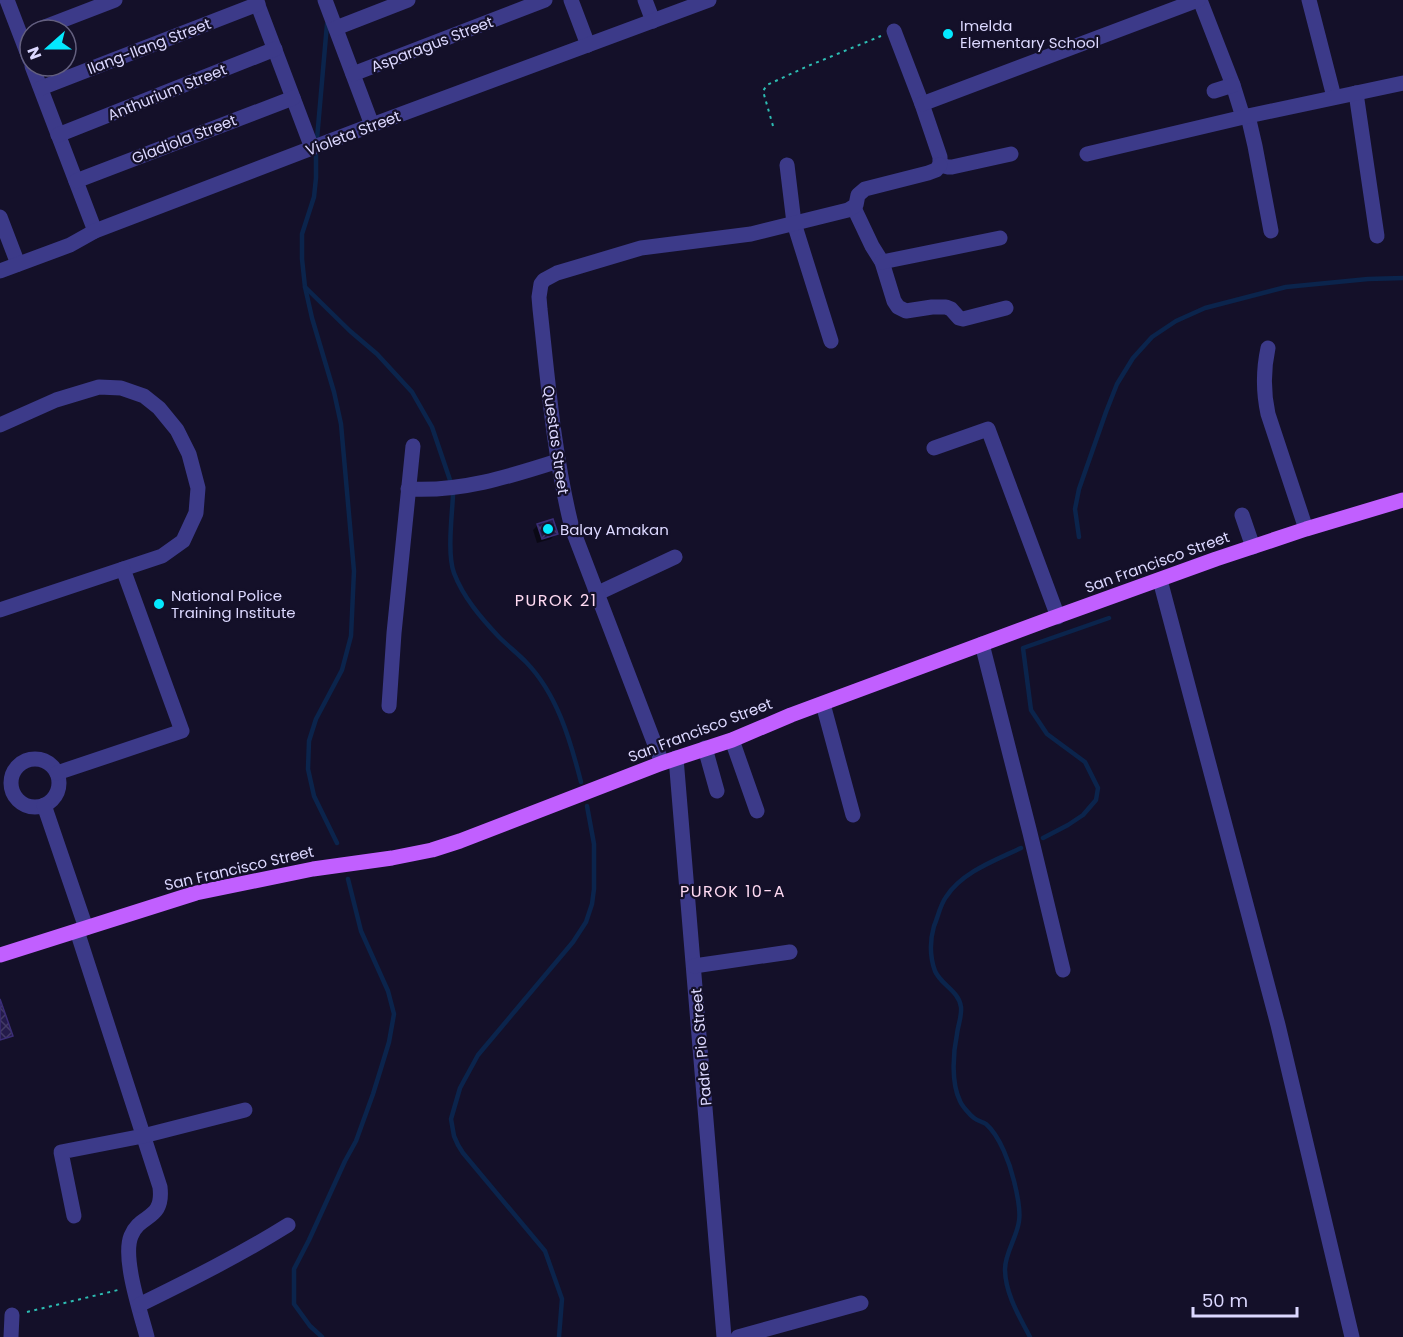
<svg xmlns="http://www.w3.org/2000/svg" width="1403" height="1337" viewBox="0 0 1403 1337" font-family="Poppins,sans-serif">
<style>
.shadow{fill:#0007}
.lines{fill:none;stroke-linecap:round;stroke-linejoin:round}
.stream{stroke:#0b244c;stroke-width:4.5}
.building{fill:url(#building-cross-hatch);stroke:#3b2d77;stroke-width:1.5}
.path{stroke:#2dbdb3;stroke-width:2;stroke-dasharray:3 4.5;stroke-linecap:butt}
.minor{stroke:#3c3a89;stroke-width:15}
.major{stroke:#c15fff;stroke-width:15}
.poi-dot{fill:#04e9ff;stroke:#141029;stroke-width:2}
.labels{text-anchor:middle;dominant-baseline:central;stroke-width:4.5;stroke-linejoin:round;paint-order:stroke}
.poi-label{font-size:15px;fill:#dcd8ff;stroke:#141029;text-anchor:start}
.street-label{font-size:15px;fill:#dcd8ff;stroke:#141029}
.neighbourhood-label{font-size:16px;letter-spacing:1.5px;fill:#ffdaf2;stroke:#141029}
</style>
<defs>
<pattern id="building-cross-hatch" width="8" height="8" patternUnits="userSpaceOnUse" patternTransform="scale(1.5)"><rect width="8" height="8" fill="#241b4b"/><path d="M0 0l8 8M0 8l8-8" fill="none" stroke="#433b66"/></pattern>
</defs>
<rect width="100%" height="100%" fill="#141029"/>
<!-- shadow -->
<polygon class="shadow" points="538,525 556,534 551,539 537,543 533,530"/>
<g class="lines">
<!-- stream -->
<g class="stream">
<polyline points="317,139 327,24"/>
<polyline points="316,153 316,178 314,197 302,234 302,259 305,287 312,318 334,392 341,424 354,571 351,636 342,670 316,719 309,741 308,769 314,796 337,843"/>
<polyline points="305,287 350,331 377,354 412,392 432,427 451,483"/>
<path d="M453 495C452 516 447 554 454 573 463 597 481 618 499 637 507 645 517 653 526 662 557 694 570 739 581 782"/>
<polyline points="1079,537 1075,509 1079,489 1106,412 1117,384 1133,358 1152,337 1176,321 1205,308 1286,287 1368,279 1403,278"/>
<polyline points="1043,838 1068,825 1083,815 1096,800 1098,788 1085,762 1047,734 1031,710 1023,648 1109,618"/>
<path d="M1021 848C996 860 962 872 946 897 940 905 938 917 934 926 930 940 930 957 935 971 941 985 959 991 961 1007 962 1016 958 1025 957 1034 953 1053 951 1083 960 1101 962 1106 970 1115 974 1118 978 1121 983 1122 986 1124 1000 1136 1010 1164 1014 1181 1017 1193 1021 1209 1019 1221 1017 1237 1005 1253 1005 1269 1005 1293 1019 1316 1030 1337"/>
<polyline points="322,1337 310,1326 294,1304 294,1269 309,1240 345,1161 356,1141 373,1094 382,1065 389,1042 394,1014 388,991 361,931 348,879"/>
<polyline points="559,1337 562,1299 545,1251 463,1153 458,1145 454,1136 451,1119 460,1088 478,1055 573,942 586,922 592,904 594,889 594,844 587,806"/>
</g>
</g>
<!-- building -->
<g class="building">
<polygon points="553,519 558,534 542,539 537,524"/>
<polygon points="0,999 13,1036 0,1040"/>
</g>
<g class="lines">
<!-- path -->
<g class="path">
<polyline points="773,126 763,91 767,85 808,66 881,36"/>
<polyline points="27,1312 118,1290"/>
</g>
<!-- minor -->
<g class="minor">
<polyline points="7,0 30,60"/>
<polyline points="256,0 312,148"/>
<polyline points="325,0 372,125"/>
<polyline points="571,0 588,45"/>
<polyline points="645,0 653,21"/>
<polyline points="1200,0 1233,85 1243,117"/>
<polyline points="1309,0 1334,97"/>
<polyline points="336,28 408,0"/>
<polyline points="37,30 115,0"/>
<polyline points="894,31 922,104 940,157 940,165"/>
<polyline points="32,66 95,231"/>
<polyline points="353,74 545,0"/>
<polyline points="41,88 258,4"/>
<polyline points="1214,91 1233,85"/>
<polyline points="1356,93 1377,236"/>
<polyline points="922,104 1198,0"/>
<polyline points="1248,116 1255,146 1271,231"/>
<polyline points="58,135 275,49"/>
<polyline points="1087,154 1248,116 1403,83"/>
<polyline points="787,165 794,223 831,341"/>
<polyline points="940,165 948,167 952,167 1011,154"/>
<polyline points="76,181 293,98"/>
<polyline points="854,208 872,246 882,262 894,301 898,307 906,311 932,307 946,307 951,309 959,318 963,319 1006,308"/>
<polyline points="0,217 18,264"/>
<polyline points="882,262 1000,238"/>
<polyline points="0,271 70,245 95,231 372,125 709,0"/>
<path d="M1268 348C1263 371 1263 391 1268 414L1306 529"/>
<polyline points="0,425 56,400 99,387 121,388 144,396 159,408 177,430 189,454 198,488 196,513 183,541 162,556 0,610"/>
<polyline points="934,448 988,429 1058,617"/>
<path d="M408 489C461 492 508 477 558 461"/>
<polyline points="1242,515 1253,547"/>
<polyline points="1160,580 1278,1025 1352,1337"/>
<polyline points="596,594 675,557"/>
<polyline points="982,644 1030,833 1063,970"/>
<polyline points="823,704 853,815"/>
<polyline points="389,706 394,633 413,446"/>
<polyline points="732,740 757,811"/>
<polyline points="705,748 717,791"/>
<polyline points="676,758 724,1337"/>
<circle cx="35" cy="783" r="24"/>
<path d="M662 763 572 528C554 457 548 382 540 309L539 297 541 284 544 280 557 273 641 248 751 234 848 210 856 205 858 195 865 189 928 173 936 170 940 165"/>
<polyline points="57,773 182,731 123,569"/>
<polyline points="44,805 86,928"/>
<path d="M77 931 160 1187C164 1221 140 1213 131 1236 122 1258 141 1314 147 1337"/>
<polyline points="694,966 790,952"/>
<polyline points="74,1216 61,1152 143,1136 245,1110"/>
<path d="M139 1305C190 1280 240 1255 288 1225"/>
<polyline points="11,1337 12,1315"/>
<polyline points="738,1337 861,1303"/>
</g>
<!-- major -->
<polyline class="major" points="0,955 196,893 313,869 392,858 432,850 460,841 662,763 732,740 791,715 1047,620 1216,559 1306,529 1403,500"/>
</g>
<!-- markers -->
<g class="poi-dot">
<circle cx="948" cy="34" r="6"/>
<circle cx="548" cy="529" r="6"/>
<circle cx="159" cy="604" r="6"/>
</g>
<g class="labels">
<!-- poi labels -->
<g class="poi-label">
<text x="960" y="25">Imelda<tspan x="960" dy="17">Elementary School</tspan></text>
<text x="560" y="529">Balay Amakan</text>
<text x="171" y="595">National Police<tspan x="171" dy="17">Training Institute</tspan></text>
</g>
<!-- street labels -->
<g class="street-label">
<text transform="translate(432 44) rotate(-21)">Asparagus Street</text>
<text transform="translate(149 46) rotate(-21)">Ilang-Ilang Street</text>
<text transform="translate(167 92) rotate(-22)">Anthurium Street</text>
<text transform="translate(353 133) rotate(-21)">Violeta Street</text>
<text transform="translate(184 139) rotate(-21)">Gladiola Street</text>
<text transform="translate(556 440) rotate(82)">Questas Street</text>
<text transform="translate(1157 562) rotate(-20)">San Francisco Street</text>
<text transform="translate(700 730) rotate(-21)">San Francisco Street</text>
<text transform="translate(239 868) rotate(-13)">San Francisco Street</text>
<text transform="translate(701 1047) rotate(-95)">Padre Pio Street</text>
</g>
<!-- neighbourhood labels -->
<g class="neighbourhood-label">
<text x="556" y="600">PUROK 21</text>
<text x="733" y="891">PUROK 10-A</text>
</g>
</g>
<!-- north arrow -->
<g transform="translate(48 48) rotate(249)"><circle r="28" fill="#141029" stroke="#64607f" stroke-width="1.5"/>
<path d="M0-4.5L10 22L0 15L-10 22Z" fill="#04e9ff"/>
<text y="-9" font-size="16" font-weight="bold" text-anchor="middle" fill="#dcd8ff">N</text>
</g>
<!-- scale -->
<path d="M1193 1307v9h104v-9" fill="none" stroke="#dcd8ff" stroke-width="3"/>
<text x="1202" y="1307" font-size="18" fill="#dcd8ff" stroke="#141029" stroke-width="4.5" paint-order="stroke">50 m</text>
</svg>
